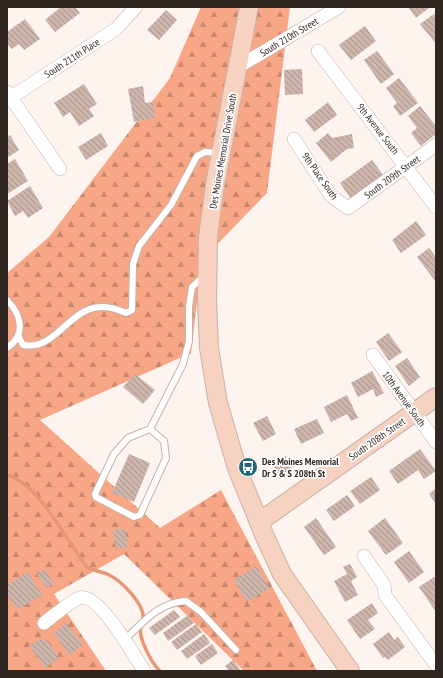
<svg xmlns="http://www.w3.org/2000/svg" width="443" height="678" viewBox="0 0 443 678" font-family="'PT Sans Narrow',sans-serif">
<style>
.forest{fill:url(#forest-firs)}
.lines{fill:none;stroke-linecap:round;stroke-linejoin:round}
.stream{stroke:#e69775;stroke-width:3.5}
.building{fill:url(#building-back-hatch)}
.lane-casing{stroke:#c8b1a8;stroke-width:8}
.street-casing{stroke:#c8b1a8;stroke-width:14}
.secondary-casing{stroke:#c8b1a8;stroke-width:20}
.lane{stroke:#fff;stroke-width:6}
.street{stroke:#fff;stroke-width:13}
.secondary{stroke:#f8d2c0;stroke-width:18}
.labels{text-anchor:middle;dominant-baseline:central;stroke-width:3.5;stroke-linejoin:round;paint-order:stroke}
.street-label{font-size:10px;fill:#302723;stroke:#fff}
.poi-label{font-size:10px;font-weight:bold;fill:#302723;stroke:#fff;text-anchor:start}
</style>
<defs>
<pattern id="forest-firs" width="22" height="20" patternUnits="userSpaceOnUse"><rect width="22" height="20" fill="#f8a786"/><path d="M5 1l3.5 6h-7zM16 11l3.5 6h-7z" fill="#c9886d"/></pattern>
<pattern id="building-back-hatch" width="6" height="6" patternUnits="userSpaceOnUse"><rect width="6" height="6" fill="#cdb5ac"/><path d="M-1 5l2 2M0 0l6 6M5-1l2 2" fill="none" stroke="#a7938c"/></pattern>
</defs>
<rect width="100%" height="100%" fill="#fdf3ef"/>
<!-- forest -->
<polygon class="forest" points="201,7 290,7 267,193 202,260 191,353 40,420 160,528 221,490 317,671 244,671 124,554 54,594 106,671 7,671 7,273 49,237 170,78"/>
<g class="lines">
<!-- stream -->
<g class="stream">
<path d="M7 475C39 483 67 542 87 567 94 571 99 571 107 574 121 580 146 605 143 620"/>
<path d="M141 626C137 636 152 664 160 671"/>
</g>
</g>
<!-- building -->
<g class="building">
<polygon points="61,7 75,7 80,13 55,32 45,20"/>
<polygon points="408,7 428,7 429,8 416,18"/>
<polygon points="166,10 177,20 159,40 147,30"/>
<polygon points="434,14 436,16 436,44 420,24"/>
<polygon points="25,19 40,39 24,50 19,44 12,49 7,43 7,32"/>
<polygon points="365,26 376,41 351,60 339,45"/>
<polygon points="377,51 394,74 381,84 364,60"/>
<polygon points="302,69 303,94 285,95 284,70"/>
<polygon points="399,78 418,103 400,116 393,106 397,103 386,88"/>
<polygon points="84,84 97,104 89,109 94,116 79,126 70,112 63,117 54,103"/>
<polygon points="143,86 145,103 153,102 155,118 134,122 128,89"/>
<polygon points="328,102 337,115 314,132 305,120"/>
<polygon points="420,106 436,126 436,134 421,146 411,133 417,128 408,116"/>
<polygon points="101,133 108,146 86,160 78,147"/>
<polygon points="328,133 332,138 352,134 354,148 347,149 331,162 316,143"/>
<polygon points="10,135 19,150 7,158 7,137"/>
<polygon points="15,159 28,181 7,194 7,164"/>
<polygon points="372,160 383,175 351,199 340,183"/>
<polygon points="30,186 43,208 28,218 23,211 15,216 7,201"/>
<polygon points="416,221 426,235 401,253 392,240"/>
<polygon points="429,248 436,257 436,282 417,257"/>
<polygon points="388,333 402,352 389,361 376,342"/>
<polygon points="407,358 420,377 409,386 395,366"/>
<polygon points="372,371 384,393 376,397 373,389 358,397 351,383"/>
<polygon points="135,374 155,390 143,404 123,387"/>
<polygon points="347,395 358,418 351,421 347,414 331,422 324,407"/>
<polygon points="267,416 276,434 263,441 253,423"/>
<polygon points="317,419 324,433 301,444 294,429"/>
<polygon points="420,449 436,471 424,479 418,470 398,484 389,471"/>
<polygon points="129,454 150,463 134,502 112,493"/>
<polygon points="286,456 293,474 279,479 272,461"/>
<polygon points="371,477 380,490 360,504 350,491"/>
<polygon points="436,488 436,504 429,494"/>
<polygon points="347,495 355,506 334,521 326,510"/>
<polygon points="316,518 336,547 324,555 304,527"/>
<polygon points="385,518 403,543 386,555 368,531"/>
<polygon points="125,529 128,547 116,549 113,530"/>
<polygon points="409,551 424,572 409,583 394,562"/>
<polygon points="350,564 357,577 351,581 358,595 345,602 334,581 347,574 343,567"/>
<polygon points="256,566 270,588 247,602 234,580"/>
<polygon points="44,569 54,583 47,588 37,574"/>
<polygon points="28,572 42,595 17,610 7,593 7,585"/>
<polygon points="434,577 436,580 436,612 419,587"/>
<polygon points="372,603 378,613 368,620 375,629 360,639 347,620"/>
<polygon points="174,610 180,617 155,635 149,628"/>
<polygon points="188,615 194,623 168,641 163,633"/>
<polygon points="66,623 83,645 69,655 54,633"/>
<polygon points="196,624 202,632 177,650 171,642"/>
<polygon points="389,632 394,640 398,637 405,647 388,660 385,657 383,658 373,644"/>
<polygon points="204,634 210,643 187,659 181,651"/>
<polygon points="42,638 44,641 46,639 59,658 45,668 29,646"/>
<polygon points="212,644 218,653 201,665 195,656"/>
<polygon points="233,660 241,671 229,671 225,666"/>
</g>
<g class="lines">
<defs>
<g id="lane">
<path d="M7 300C22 315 26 335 7 348"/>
<path d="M18 335 23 345C64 352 72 287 126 313L132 310 133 264 139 246 171 205 197 156 205 152 220 153"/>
<polyline points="150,429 164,441 166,458 140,515 134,517 96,497 95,494 114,454 128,438 150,429 183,364 189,341 189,307 192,287 203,277"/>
<path d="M124 640C144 622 157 603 186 601L201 612 236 650"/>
</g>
<g id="street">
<polyline points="318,51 436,207"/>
<polyline points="238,67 339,7"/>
<polyline points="7,92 60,169"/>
<polyline points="7,100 116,29 136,7"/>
<polyline points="294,139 331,196 348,208 436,145"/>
<polyline points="373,355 436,442"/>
<polyline points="364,556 384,585 385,595 436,665"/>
<path d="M44 623C52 617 71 601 79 598 98 591 135 657 144 671"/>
</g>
<g id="secondary">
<polyline points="249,7 215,185 208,237 207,300 209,348 218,403 237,468 265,537 282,574 350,671"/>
<polyline points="259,522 436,397"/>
</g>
</defs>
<!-- lane casing -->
<use href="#lane" class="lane-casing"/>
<!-- street casing -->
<use href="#street" class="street-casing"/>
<!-- secondary casing -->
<use href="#secondary" class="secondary-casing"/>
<!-- lane -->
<use href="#lane" class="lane"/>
<!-- street -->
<use href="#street" class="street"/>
<!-- secondary -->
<use href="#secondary" class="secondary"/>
</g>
<!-- icons -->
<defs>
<symbol id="bus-disc" viewBox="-11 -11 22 22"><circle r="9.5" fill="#236378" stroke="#fff"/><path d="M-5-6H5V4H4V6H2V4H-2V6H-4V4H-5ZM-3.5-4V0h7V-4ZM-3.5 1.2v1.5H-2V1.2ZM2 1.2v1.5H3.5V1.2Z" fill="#fff"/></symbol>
</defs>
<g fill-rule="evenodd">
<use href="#bus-disc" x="237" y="456" width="22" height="22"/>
</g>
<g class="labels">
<!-- street labels -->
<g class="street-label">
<text transform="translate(289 37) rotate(-31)">South 210th Street</text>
<text transform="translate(72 58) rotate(-33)">South 211th Place</text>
<text transform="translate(378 129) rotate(52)">9th Avenue South</text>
<text transform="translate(223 151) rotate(-80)">Des Moines Memorial Drive South</text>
<text transform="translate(320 176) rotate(55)">9th Place South</text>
<text transform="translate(392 177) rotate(-36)">South 209th Street</text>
<text transform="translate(404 399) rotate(54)">10th Avenue South</text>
<text transform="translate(377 439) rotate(-35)">South 208th Street</text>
</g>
<!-- poi labels -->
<g class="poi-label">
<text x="262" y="461">Des Moines Memorial<tspan x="262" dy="12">Dr S &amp; S 208th St</tspan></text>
</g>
</g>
<!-- border -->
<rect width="443" height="678" fill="none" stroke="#302723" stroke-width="16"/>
</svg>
